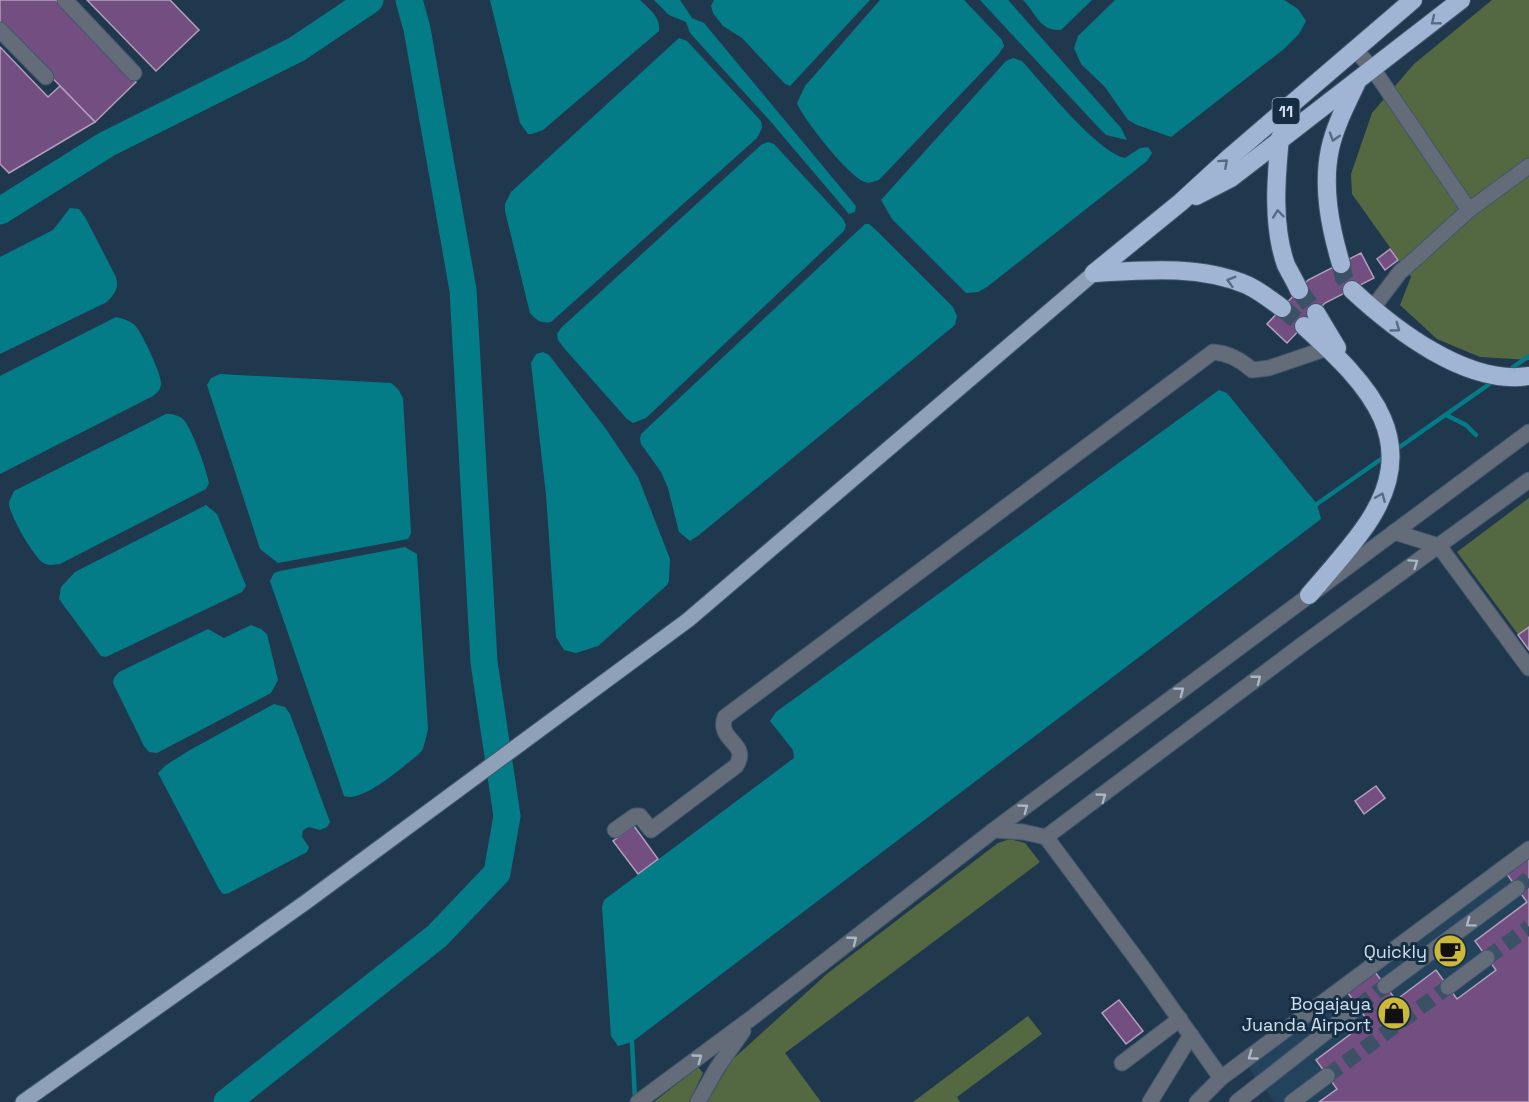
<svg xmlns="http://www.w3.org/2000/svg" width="1529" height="1102" viewBox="0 0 1529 1102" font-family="'Space Grotesk',sans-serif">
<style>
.built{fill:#23425c}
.green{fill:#546942}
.water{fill:#037c87}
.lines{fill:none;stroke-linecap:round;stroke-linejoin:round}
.stream{stroke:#037c87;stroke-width:4.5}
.river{stroke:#037c87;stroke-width:27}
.building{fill:#724e81;stroke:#b39ebc;stroke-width:1.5}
.minor-tunnel{stroke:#3b5166;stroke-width:15;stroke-dasharray:15 8;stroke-linecap:butt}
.highway-tunnel{stroke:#3b5166;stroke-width:18;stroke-dasharray:18 9;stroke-linecap:butt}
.minor-casing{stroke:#40566b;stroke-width:17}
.major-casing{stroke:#40566b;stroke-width:17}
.highway-casing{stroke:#40566b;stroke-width:20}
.minor{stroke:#636c78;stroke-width:15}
.major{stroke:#8fa1b9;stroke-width:15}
.highway{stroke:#a0b5d3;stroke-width:18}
.oneway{stroke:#546b84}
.oneway2{stroke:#aab7c5}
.labels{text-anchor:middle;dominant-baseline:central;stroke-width:6;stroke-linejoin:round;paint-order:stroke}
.shield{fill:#152e43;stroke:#99abbb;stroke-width:1.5}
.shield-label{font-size:16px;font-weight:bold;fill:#d1e0ee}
.poi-label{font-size:18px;fill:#d1e0ee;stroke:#152e43;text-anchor:end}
</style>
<rect width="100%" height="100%" fill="#20384e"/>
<!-- built -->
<polygon class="built" points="1529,851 1529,1102 1275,1102 1247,1066"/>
<!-- green -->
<g class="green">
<polygon points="1492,0 1529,0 1529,360 1480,357 1437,339 1400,305 1411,277 1352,194 1351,174 1372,113 1414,64"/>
<polygon points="1529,498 1529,649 1457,552"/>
<polygon points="1010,839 1025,843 1040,862 785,1053 821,1102 707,1102 732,1060 828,973 998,843"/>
<polygon points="1028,1016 1042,1034 957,1097 960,1102 913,1102"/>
<polygon points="698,1067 703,1073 689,1102 654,1102"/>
</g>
<!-- water -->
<g class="water">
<path d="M490 0H640C649 9 661 17 659 31L543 130 532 134H528L520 123Z"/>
<polygon points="654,0 680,0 692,18 704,23 856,206 855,212 849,214 771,122 690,33 686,22 669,15"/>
<polygon points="714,0 870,0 790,86 785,84 742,38 723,26 713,13 711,6"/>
<path d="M880 0H964L1002 40 1004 46 998 55 879 180C875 181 870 184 865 182 850 178 803 119 797 103L805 86Z"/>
<polygon points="980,0 1008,0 1121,128 1127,140 1106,135 1097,126"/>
<path d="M1023 0H1092L1061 30C1039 31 1037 14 1023 0Z"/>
<polygon points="1115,0 1284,0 1298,9 1306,21 1299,34 1284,49 1171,137 1137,125 1128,120 1105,87 1081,64 1074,48 1078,36"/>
<path d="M679 38 687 41 761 121 762 128 757 138 551 322C541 324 536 320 530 313L505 211V204L511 192Z"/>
<path d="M1013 58 1022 61C1043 84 1097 152 1125 158L1140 148 1148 147 1152 153 1147 161 987 287 978 292 966 293 892 219 881 200 1006 61Z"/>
<polygon points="768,142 774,144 843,219 846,225 844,231 646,418 633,423 627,419 564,348 558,340 557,334 561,328 761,145"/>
<path d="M70 208 79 209 85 217 116 277C119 288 115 293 107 302L0 354V257L53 230Z"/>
<polygon points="865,224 869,224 876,230 953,307 957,316 955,325 699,535 690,541 679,532 668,488 661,472 641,444 640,439 641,434"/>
<path d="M116 317C124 319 132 321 137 328 143 336 162 375 161 384 161 389 157 393 153 396L0 474V376Z"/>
<polygon points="543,352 549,355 606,429 638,477 670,559 669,581 667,585 598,646 576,653 564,650 556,637 546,495 531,363 536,354"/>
<polygon points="220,374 391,383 398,389 403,398 411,533 408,539 278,563 260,549 207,385 211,378"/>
<polygon points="1219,390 1227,393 1317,504 1321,519 632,1042 618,1046 611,1036 602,907 604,900 794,758 793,750 770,721 776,712"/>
<path d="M166 414C172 414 179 415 184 420 193 432 206 468 209 483L206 489 60 564C54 565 47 566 42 562 33 555 10 516 9 504 9 500 12 496 14 491Z"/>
<polygon points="206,505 217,514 246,586 242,592 106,657 101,656 59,599 61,587 75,572"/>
<path d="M405 547 417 554 428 729 423 749 418 755C402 767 363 803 344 796L340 784 270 581 274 573 280 571Z"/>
<polygon points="251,625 261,629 267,634 278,680 271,693 157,753 149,752 144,746 113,683 114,678 119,672 208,629 224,638"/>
<polygon points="274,704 285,707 290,714 330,822 327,827 320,830 309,827 303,830 302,837 309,847 307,852 229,893 223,894 219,889 158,773 166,765 190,750"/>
</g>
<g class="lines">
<!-- stream -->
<g class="stream">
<polyline points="1509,370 1529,356"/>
<polyline points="1446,415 1466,425 1476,435"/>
<polyline points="1394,451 1495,380"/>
<polyline points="1317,504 1384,457"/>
<polyline points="632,1042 635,1099"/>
</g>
<!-- river -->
<g class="river">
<polyline points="0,211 107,144 297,49 370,0"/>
<polyline points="227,1102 437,936 497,873 507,816 484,662 463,290 417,29 409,0"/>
</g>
</g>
<!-- building -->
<g class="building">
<polygon points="0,0 56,0 136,82 95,122 0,24"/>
<polygon points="87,0 170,0 199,30 156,71"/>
<polygon points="0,47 48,97 60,86 95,122 9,173 0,164"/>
<polygon points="1390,249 1398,260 1385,270 1377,259"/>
<polygon points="1361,253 1374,278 1325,303 1287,343 1267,324 1308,280"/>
<polygon points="1529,627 1529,650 1518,635"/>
<polygon points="1376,786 1385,798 1364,814 1355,801"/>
<polygon points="634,826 658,859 638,874 613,841"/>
<polygon points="1529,851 1529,1102 1319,1102 1337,1089 1316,1060 1368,1021 1345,989 1372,968 1396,1000 1436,970 1457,999 1496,970 1475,941 1527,902 1504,870"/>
<polygon points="1119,1000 1143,1031 1126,1044 1102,1013"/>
</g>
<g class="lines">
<!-- minor-tunnel -->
<g class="minor-tunnel">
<polyline points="1517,888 1529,878"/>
<polyline points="1487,958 1529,927"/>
<polyline points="1358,1007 1385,986"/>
<polyline points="1327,1076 1448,987"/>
</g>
<!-- highway-tunnel -->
<g class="highway-tunnel">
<polyline points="1341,264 1344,278 1352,290"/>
<polyline points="1299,290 1316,313"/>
<polyline points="1282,308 1304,326"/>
</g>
<defs>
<g id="minor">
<polyline points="65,0 134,73"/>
<polyline points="0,30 46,77"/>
<polyline points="1355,50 1373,69 1469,210"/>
<polyline points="1372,309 1400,272 1414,260 1469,210 1529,166"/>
<polyline points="1394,532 1439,546 1529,668"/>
<path d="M615 830 635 816H640L651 830 736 766C751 743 716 741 725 717L1213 352C1228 353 1241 360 1252 370L1269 368 1328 348"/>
<polyline points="994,830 1023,832 1046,837 1303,644 1529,480"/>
<polyline points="1046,837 1146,972 1221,1078"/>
<polyline points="1385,986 1517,888"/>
<polyline points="1448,987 1487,958"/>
<polyline points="1122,1063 1180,1019"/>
<polyline points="638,1102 753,1017 994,830 1529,432"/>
<polyline points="698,1102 717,1068 743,1031"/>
<polyline points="1150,1102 1191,1035"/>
<polyline points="1197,1102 1221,1078 1529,849"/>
<polyline points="1237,1102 1358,1007"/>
<polyline points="1292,1102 1327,1076"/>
</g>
<polyline id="major" points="23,1102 306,902 688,620 1094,273"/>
<g id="highway">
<path d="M1283 132 1280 138C1276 178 1272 226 1286 265 1290 273 1295 281 1299 290"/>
<polyline points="1196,196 1231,178 1461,0"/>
<path d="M1341 264C1330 227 1322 187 1330 149 1335 126 1346 105 1356 84"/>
<polyline points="1094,273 1181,202 1230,157 1413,0"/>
<path d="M1094 273C1145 270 1199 265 1247 285 1260 291 1271 300 1282 308"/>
<path d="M1352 290C1394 329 1467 386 1529 376"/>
<polyline points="1316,313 1337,348"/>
<path d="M1304 326C1370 386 1427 443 1362 531 1346 553 1327 574 1309 595"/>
</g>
</defs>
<!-- minor casing -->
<use href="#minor" class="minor-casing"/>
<!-- major casing -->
<use href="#major" class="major-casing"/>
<!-- highway casing -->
<use href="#highway" class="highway-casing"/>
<!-- minor -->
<use href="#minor" class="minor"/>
<!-- major -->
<use href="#major" class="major"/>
<!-- highway -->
<use href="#highway" class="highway"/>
</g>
<!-- one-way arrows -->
<defs><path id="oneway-chevron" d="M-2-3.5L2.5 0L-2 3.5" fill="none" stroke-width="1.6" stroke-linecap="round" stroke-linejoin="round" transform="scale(1.5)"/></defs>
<g class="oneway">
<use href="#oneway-chevron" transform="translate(1435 21) rotate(141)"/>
<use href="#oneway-chevron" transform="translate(1334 137) rotate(107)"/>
<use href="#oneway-chevron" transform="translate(1224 163) rotate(-42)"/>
<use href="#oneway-chevron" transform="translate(1278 214) rotate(-96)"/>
<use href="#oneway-chevron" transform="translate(1231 281) rotate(-164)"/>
<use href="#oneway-chevron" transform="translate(1396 328) rotate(36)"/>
<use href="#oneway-chevron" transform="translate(1381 497) rotate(-67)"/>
</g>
<g class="oneway2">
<use href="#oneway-chevron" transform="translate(1414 563) rotate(-35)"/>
<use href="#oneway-chevron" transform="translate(1257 679) rotate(-38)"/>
<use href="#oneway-chevron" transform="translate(1180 691) rotate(-37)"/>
<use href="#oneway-chevron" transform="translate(1102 797) rotate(-36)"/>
<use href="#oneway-chevron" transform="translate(1024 808) rotate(-37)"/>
<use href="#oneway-chevron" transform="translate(1470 923) rotate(143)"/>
<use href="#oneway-chevron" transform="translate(853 940) rotate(-38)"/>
<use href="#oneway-chevron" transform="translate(1252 1056) rotate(144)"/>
<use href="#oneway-chevron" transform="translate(698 1058) rotate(-36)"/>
</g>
<!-- icons -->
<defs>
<symbol id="cafe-disc" viewBox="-11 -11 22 22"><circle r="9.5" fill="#ccb938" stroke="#152e43"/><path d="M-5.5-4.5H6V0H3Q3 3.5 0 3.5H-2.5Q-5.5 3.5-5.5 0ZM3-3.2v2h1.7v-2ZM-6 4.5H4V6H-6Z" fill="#111"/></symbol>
<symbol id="shop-disc" viewBox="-11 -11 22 22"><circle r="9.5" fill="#ccb938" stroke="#152e43"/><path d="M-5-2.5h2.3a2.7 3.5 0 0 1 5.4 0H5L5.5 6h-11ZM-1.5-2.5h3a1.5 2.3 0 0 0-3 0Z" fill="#111"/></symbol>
</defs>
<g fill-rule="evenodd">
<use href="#cafe-disc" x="1431" y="932" width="38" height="38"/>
<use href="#shop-disc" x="1375" y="994" width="38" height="38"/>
</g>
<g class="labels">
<!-- shield labels -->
<rect class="shield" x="1272.5" y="98" width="27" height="26" rx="4.5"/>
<g class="shield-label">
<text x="1286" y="111">11</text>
</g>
<!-- poi labels -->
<g class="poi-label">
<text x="1427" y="951">Quickly</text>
<text x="1371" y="1003">Bogajaya<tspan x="1371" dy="21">Juanda Airport</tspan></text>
</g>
</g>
</svg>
